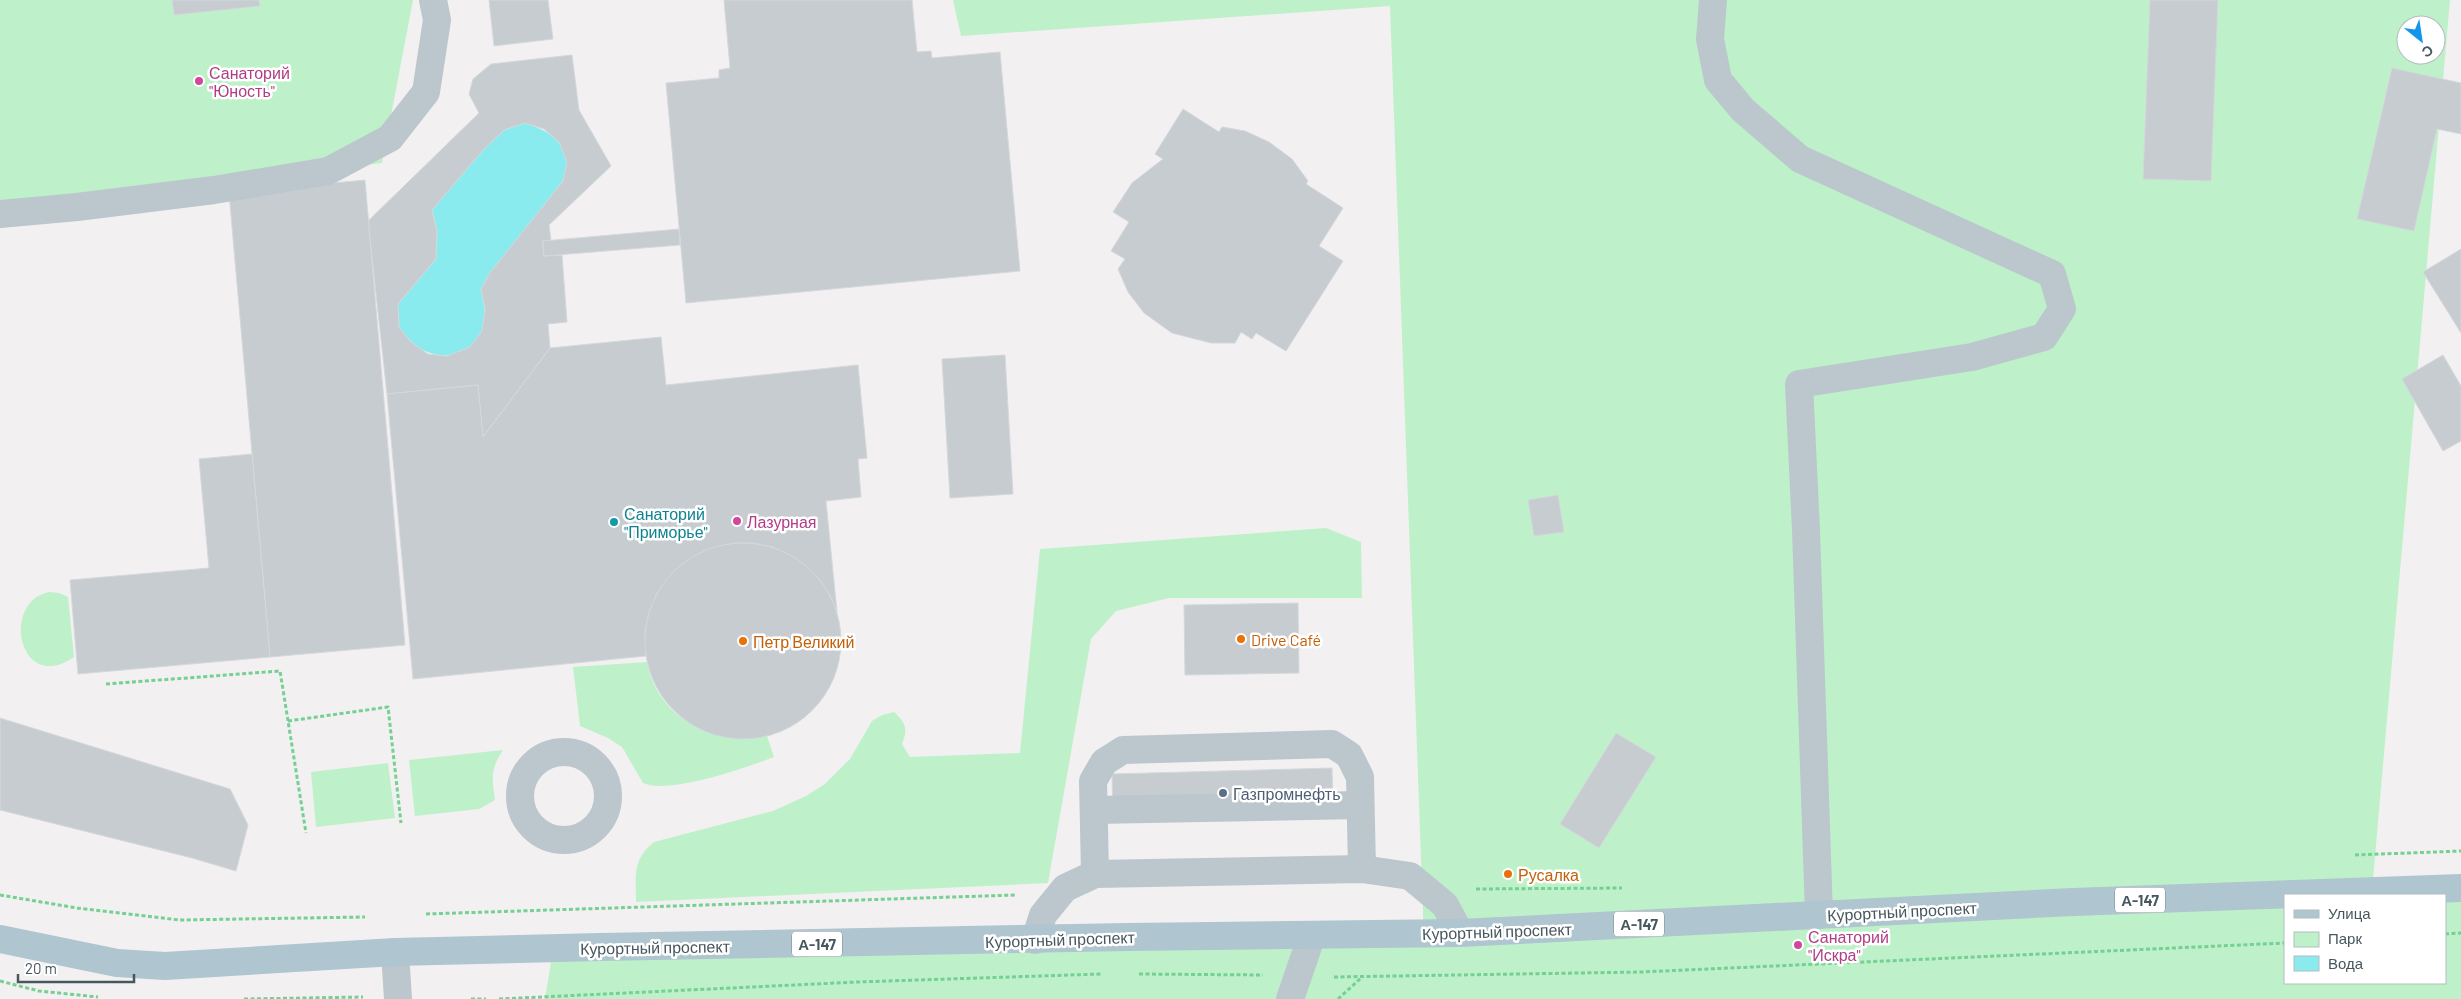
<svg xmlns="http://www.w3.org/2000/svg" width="2461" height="999" viewBox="0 0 2461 999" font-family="Barlow,sans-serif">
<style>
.green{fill:#bef1c9;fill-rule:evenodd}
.water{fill:#8aebef}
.building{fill:#c7ccd0;stroke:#d4d8dc;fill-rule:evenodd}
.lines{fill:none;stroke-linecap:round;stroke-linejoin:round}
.path{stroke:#74d093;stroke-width:3;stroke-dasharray:4 2.5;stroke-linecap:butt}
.minor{stroke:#bbc7cd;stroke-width:28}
.major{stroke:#afc5d0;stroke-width:28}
.hotel-dot{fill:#d1479c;stroke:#fff;stroke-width:2}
.culture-dot{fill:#0f9aa8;stroke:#fff;stroke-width:2}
.food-dot{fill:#e8710a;stroke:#fff;stroke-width:2}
.service-dot{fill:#5c6f8a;stroke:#fff;stroke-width:2}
.labels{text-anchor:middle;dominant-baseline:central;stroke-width:5;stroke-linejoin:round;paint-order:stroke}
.shield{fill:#fff;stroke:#7e898e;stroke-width:1}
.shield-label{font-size:15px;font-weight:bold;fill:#47575e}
.hotel-label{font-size:16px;fill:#b23c85;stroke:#fff;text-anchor:start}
.culture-label{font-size:16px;fill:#0d838f;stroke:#fff;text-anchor:start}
.food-label{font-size:16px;fill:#c56008;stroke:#fff;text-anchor:start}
.service-label{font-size:16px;fill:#4e5e75;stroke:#fff;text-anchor:start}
.street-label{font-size:16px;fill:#47575e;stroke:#fff}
</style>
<rect width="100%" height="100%" fill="#f3f0f1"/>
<!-- green -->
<g class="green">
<polygon points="0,0 413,0 382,163 0,208"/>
<path d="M953 0H2450L2372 891H2461V999H545L551 962 978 939 1424 941 1390 6 961 36ZM2406 25H2436V55H2406ZM2285 895H2445V983H2285Z"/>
<path d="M1326 528 1361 542 1362 598H1169L1116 611 1091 639 1048 883 636 902C636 876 632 860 654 842L773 811 806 796 825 784 850 759 872 721 882 715 894 712C906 723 908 729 902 744L910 757 1020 753 1040 549Z"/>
<path d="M49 592 59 593 68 597 74 657C19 695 0 602 49 592Z"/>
<path d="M647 662C658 720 714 745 767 736L774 757C748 767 669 795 643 783L622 747 608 738 580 726 573 667Z"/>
<path d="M503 750C490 770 492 777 495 800L479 809 415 816 409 760Z"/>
<polygon points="388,763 395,818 316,827 311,772"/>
</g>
<!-- water -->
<path class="water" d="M525 123C544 129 564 139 567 161 568 167 565 175 563 181L481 289C484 302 487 318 482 331 468 364 425 361 406 336 404 334 400 330 399 327 397 321 398 310 398 304L436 259 437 231 432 210 484 149 504 130Z"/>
<!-- building -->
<g class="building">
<polygon points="172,0 259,0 260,6 174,15"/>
<polygon points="489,0 548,0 553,39 494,46"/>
<polygon points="724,0 912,0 917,52 931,51 932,58 1000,52 1020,271 686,303 666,83 719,78 719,70 730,68"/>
<polygon points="2150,0 2218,0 2211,181 2143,179"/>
<path d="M572 55 579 110 611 166 549 225 551 241H543L544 256 562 255 567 322 548 324 550 348 483 437 478 385 387 394 368 221 479 113 469 94 473 79 491 64ZM525 123 544 129 559 142 567 162 563 181 489 274 481 289 485 309 482 331 470 347 447 356 428 354 410 341 399 327 398 304 436 259 437 231 432 210 484 149 504 130Z"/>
<polygon points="2392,68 2461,83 2461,134 2437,129 2414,231 2357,219"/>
<polygon points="1183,109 1219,132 1222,127 1245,131 1269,142 1292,159 1308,181 1306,184 1343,208 1319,246 1343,261 1286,351 1256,333 1252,339 1241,332 1235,343 1211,343 1172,333 1144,313 1128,292 1118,269 1125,259 1111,251 1129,222 1113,212 1132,183 1163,159 1155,154"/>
<polygon points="365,180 405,645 270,657 229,193"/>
<polygon points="679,229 680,245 544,256 543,241"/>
<polygon points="2461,249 2461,333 2423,272"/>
<polygon points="661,337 666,385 858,365 867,458 858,459 861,497 826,501 837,612 830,595 819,579 805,565 790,555 772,547 753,543 733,543 697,555 681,565 667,579 656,595 649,613 645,632 646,656 413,679 387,394 478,385 483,437 550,348"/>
<polygon points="1005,355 1013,494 950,498 942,359"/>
<polygon points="2443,355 2461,386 2461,441 2443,451 2402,379"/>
<polygon points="252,454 270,657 78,674 70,580 209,568 199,459"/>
<polygon points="1558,495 1564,532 1534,536 1528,500"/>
<circle cx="743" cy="641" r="98"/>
<polygon points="1298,603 1299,673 1185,675 1184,605"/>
<polygon points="0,718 230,789 248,825 236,871 192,858 0,810"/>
<polygon points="1616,733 1656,757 1599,848 1560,824"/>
<polygon points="1332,768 1333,813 1113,819 1112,774"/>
</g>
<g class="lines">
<!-- path -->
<g class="path">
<polyline points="106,684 280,671 306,833"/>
<polyline points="288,721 388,707 401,823"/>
<polyline points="2355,855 2461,851"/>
<polyline points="1476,889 1622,888"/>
<polyline points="0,895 77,908 179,920 365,917"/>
<polyline points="426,914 1015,895"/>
<polyline points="2445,934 2461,933"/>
<polyline points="1139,974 1263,975"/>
<polyline points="1334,977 1641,972 2285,943"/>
<polyline points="0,981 39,991 98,997"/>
<polyline points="244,999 363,997"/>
<polyline points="471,999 486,999"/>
<polyline points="499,999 857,982 1101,974"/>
<polyline points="1338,999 1361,978"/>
</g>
<!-- minor -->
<g class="minor">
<polyline points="1713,0 1710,39 1718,80 1743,110 1800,159 2052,274 2062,309 2044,337 1972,357 1799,384 1806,530 1819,915"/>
<polyline points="0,214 77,207 214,190 328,171 390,138 426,92 437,20 433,0"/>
<circle cx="564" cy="796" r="44"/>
<polyline points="1094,810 1360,805"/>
<polyline points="1095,874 1093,781 1104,762 1123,750 1332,744 1349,755 1360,777 1362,869"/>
<polyline points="1035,940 1043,915 1065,888 1095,874 1362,869 1410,876 1445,905 1460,933"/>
<polyline points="395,952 398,999"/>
<polyline points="1290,999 1312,935"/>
</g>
<!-- major -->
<polyline class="major" points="0,939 117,963 165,966 395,952 600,947 1128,937 1460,933 2073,902 2461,888"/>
</g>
<!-- markers -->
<g class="hotel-dot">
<circle cx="199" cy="81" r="5"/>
<circle cx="737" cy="521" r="5"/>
<circle cx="1798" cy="945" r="5"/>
</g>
<circle class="culture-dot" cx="614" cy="522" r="5"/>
<g class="food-dot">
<circle cx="1241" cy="639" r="5"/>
<circle cx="743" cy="641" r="5"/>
<circle cx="1508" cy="874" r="5"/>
</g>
<circle class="service-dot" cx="1223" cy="793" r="5"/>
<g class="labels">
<!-- shield labels -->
<g class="shield">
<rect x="2115" y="887.5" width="50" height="25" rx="4"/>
<rect x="1614" y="911.5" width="50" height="25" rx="4"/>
<rect x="792" y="931.5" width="50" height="25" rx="4"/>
</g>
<g class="shield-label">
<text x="2140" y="900">А-147</text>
<text x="1639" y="924">А-147</text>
<text x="817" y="944">А-147</text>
</g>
<!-- hotel labels -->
<g class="hotel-label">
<text x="209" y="72">Санаторий<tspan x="209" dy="18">"Юность"</tspan></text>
<text x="747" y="521">Лазурная</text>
<text x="1808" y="936">Санаторий<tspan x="1808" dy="18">"Искра"</tspan></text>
</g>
<!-- culture labels -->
<g class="culture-label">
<text x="624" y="513">Санаторий<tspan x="624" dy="18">"Приморье"</tspan></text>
</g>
<!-- food labels -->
<g class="food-label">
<text x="1251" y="639">Drive Café</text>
<text x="753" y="641">Петр Великий</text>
<text x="1518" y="874">Русалка</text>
</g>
<!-- service labels -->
<g class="service-label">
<text x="1233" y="793">Газпромнефть</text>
</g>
<!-- street labels -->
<g class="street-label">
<text transform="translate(1902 911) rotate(-3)">Курортный проспект</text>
<text transform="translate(1497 931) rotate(-2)">Курортный проспект</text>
<text transform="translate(1060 939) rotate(-2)">Курортный проспект</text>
<text transform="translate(655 947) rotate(-1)">Курортный проспект</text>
</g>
</g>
<!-- legend -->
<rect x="2284" y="894" width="162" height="90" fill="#ffffff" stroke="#b5bcbf"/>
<rect x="2294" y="910" width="25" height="8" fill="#afc5d0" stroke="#b5bcbf"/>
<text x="2328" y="919" font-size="15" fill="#47575e">Улица</text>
<rect x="2294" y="932" width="25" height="15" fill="#bef1c9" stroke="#b5bcbf"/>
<text x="2328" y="944" font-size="15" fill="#47575e">Парк</text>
<rect x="2294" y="956" width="25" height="15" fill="#8aebef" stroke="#b5bcbf"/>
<text x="2328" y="969" font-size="15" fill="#47575e">Вода</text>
<!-- north arrow -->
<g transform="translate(2421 40) rotate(150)"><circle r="24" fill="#ffffff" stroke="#b5bcbf"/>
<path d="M0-4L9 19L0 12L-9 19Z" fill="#1395ea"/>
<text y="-8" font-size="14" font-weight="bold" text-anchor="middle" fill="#47575e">С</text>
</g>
<!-- scale -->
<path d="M18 974v8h116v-8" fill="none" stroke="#47575e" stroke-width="2.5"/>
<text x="25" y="974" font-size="15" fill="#47575e" stroke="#ffffff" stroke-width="4" paint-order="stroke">20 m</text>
</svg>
